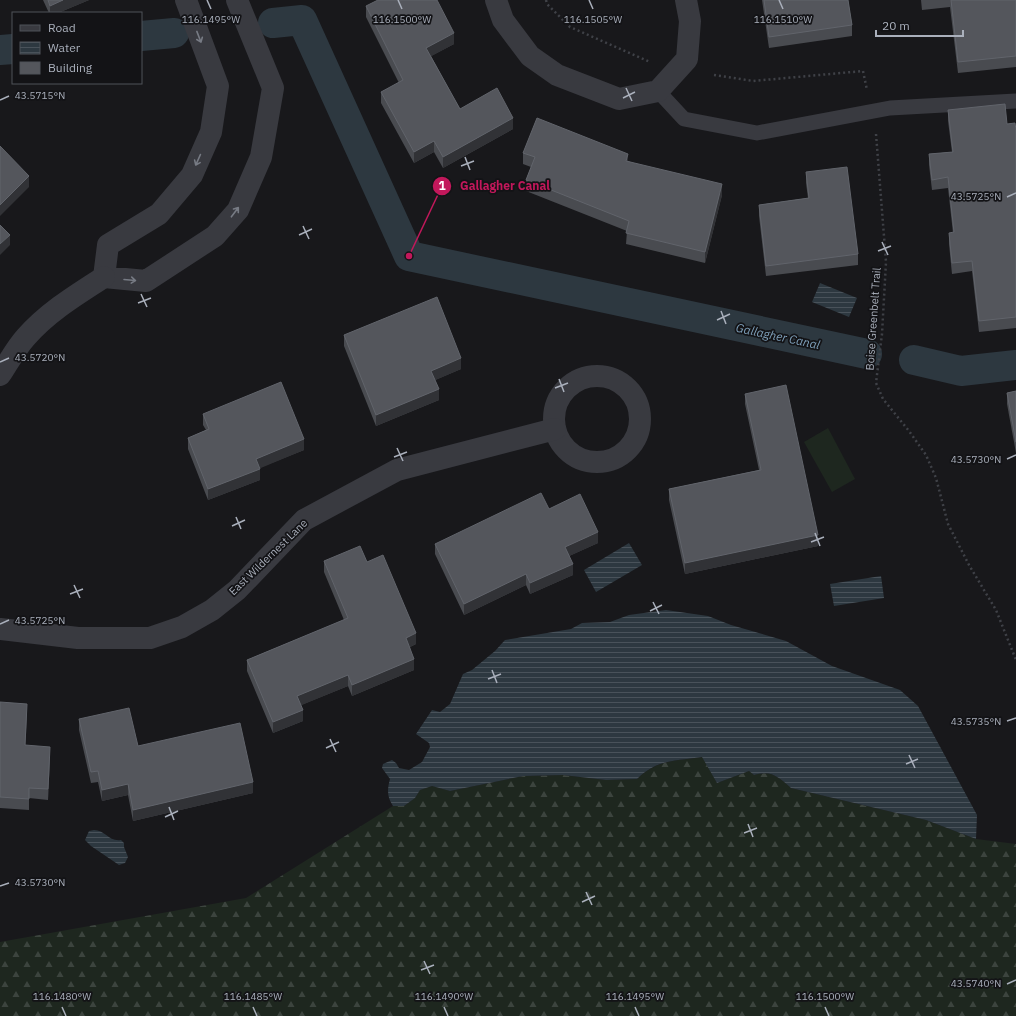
<svg xmlns="http://www.w3.org/2000/svg" width="1016" height="1016" viewBox="0 0 1016 1016" font-family="'IBM Plex Sans',sans-serif">
<style>
.forest{fill:url(#forest-firs)}
.garden{fill:#1e271f}
.water{fill:url(#water-rules)}
.lines{fill:none;stroke-linecap:round;stroke-linejoin:round}
.canal{stroke:#2d3840;stroke-width:30}
.path{stroke:#3f4147;stroke-width:2.5;stroke-dasharray:2 3;stroke-linecap:butt}
.lane{stroke:#393a40;stroke-width:15}
.street{stroke:#393a40;stroke-width:22}
.wall{fill:#494b50}
.shaded-wall{fill:#313236}
.building{fill:#54565c;stroke:#61646b}
.oneway{stroke:#777b84}
.ticks{fill:none;stroke:#aab0bc;stroke-width:1.5}
.labels{text-anchor:middle;dominant-baseline:central;stroke-width:3.5;stroke-linejoin:round;paint-order:stroke}
.street-label{font-size:11px;fill:#aab0bc;stroke:#131316}
.water-label{font-size:12px;font-style:italic;fill:#7e9fb9;stroke:#131316}
.ticks-label{font-size:10px;text-anchor:middle;fill:#aab0bc;stroke:#131316;stroke-width:3.5;stroke-linejoin:round;paint-order:stroke}
.leader{fill:none;stroke:#c2185b;stroke-width:1.5}
.callout-dot{fill:#c2185b;stroke:#131316;stroke-width:1.5}
.mark-label{font-size:12px;text-anchor:middle;font-weight:bold;fill:#fff}
.callout-label{font-size:12px;text-anchor:middle;font-weight:bold;fill:#c2185b;stroke:#131316;stroke-width:3.5;stroke-linejoin:round;paint-order:stroke}
</style>
<defs>
<pattern id="forest-firs" width="22" height="20" patternUnits="userSpaceOnUse"><rect width="22" height="20" fill="#1e271f"/><path d="M5 1l3.5 6h-7zM16 11l3.5 6h-7z" fill="#3c443e"/></pattern>
<pattern id="water-rules" width="6" height="5" patternUnits="userSpaceOnUse"><rect width="6" height="5" fill="#2d3840"/><path d="M0 2.5h6" fill="none" stroke="#49525a"/></pattern>
</defs>
<rect width="100%" height="100%" fill="#18181b"/>
<!-- forest -->
<path class="forest" d="M703 757 717 783 749 771 754 775C772 770 778 777 791 788L926 820 976 839 1016 844V1016H0V942L246 898 393 806H404L415 798 420 790 432 786 450 791 523 776 563 775 606 780 637 779C658 759 676 761 703 757Z"/>
<!-- garden -->
<polygon class="garden" points="828,428 855,479 832,492 804,442"/>
<!-- water -->
<g class="water">
<polygon points="820,283 857,298 849,317 812,302"/>
<polygon points="629,543 642,565 596,592 584,570"/>
<polygon points="881,576 884,598 834,606 830,584"/>
<path d="M666 610 708 616 731 625 786 641 832 666 900 690 918 706 977 815 976 839 926 820 791 788C778 777 772 770 754 775L749 771 717 783 702 757C676 761 657 759 637 779L606 780 563 775 523 776 450 791 432 786 420 790 415 798 404 806H393C387 797 387 790 390 779L382 768 383 764 392 760 396 763 399 768 409 770 422 762 430 747 429 743 416 734 432 710 440 712 450 704 463 674 472 670 495 651 505 640 571 629 582 623 610 622 629 615Z"/>
<path d="M94 830C105 830 109 842 121 840L124 843V847L128 857 125 863 119 865 91 846 85 840 89 831Z"/>
</g>
<g class="lines">
<!-- canal -->
<g class="canal">
<polyline points="273,23 302,20 409,256 867,354"/>
<polyline points="141,36 174,33"/>
<polyline points="0,50 13,49"/>
<polyline points="914,360 961,371 1016,365"/>
</g>
<!-- path -->
<g class="path">
<polyline points="546,0 547,4 570,27 650,62"/>
<polyline points="714,75 753,81 863,71 867,90"/>
<polyline points="876,134 886,262 882,334 876,383 883,399 909,431 926,455 936,478 948,524 969,565 996,610 1016,660"/>
</g>
<!-- lane -->
<polyline class="lane" points="658,91 684,119 757,133 890,108 1016,101"/>
<!-- street -->
<g class="street">
<polyline points="186,0 218,86 211,132 192,175 159,214 108,245 104,277 146,281 215,236 238,210 261,157 273,88 237,0"/>
<polyline points="496,0 503,20 530,56 557,75 619,99 658,91 687,59 690,21 686,0"/>
<path d="M0 375C8 363 16 348 26 337 48 312 76 295 104 277"/>
<circle cx="597" cy="419" r="43"/>
<polyline points="0,629 78,638 150,638 182,627 212,610 237,590 304,520 397,470 555,429"/>
</g>
</g>
<!-- wall -->
<g class="wall">
<polygon points="43,0 89,0 58,13 49,13"/>
<polygon points="762,0 848,0 852,25 852,36 769,48"/>
<polygon points="921,0 1016,0 1016,67 958,73 950,7 922,10"/>
<polygon points="366,6 454,44 431,56 460,109 513,129 443,168 434,152 414,163 381,103 381,92 399,83 366,17"/>
<polygon points="948,110 1007,124 1016,130 1016,328 979,332 972,271 952,274 949,244 949,233 953,233 948,188 932,190 929,165 929,154 952,152 948,121"/>
<polygon points="523,153 628,161 722,195 705,263 626,244 627,231 526,191 526,180 531,167 523,164"/>
<polygon points="806,172 858,254 858,265 766,276 759,216 759,205 808,198 806,183"/>
<polygon points="344,335 461,369 435,380 439,400 376,426 344,346"/>
<polygon points="1016,391 1016,453 1007,404 1007,393"/>
<polygon points="745,394 818,546 685,574 669,500 669,489 759,470 745,404"/>
<polygon points="203,414 304,450 259,468 260,480 208,500 188,449 188,438 206,430 203,425"/>
<polygon points="549,509 598,543 569,556 573,575 530,594 526,585 464,615 435,554 435,544"/>
<polygon points="324,561 367,562 416,644 410,647 414,670 352,696 348,686 301,705 303,721 273,733 247,671 247,660 344,620 324,572"/>
<polygon points="0,702 27,715 25,745 50,758 48,800 29,798 29,810 0,808"/>
<polygon points="79,719 138,746 253,793 133,821 128,795 102,801 98,782 91,783 79,730"/>
</g>
<!-- shaded-wall -->
<g class="shaded-wall">
<polygon points="63,0 89,0 58,13 50,13 50,6"/>
<polygon points="454,33 454,44 426,59 426,48"/>
<polygon points="513,118 513,129 443,168 443,157"/>
<polygon points="434,141 434,152 414,163 414,152"/>
<polygon points="628,154 628,165 626,161"/>
<polygon points="29,176 29,187 0,216 0,205"/>
<polygon points="722,184 722,195 705,263 705,252"/>
<polygon points="10,235 10,245 0,255 0,244"/>
<polygon points="461,358 461,369 431,382 431,371"/>
<polygon points="439,389 439,400 376,426 376,415"/>
<polygon points="304,439 304,450 256,470 256,459"/>
<polygon points="260,469 260,480 208,500 208,489"/>
<polygon points="598,532 598,543 565,558 565,547"/>
<polygon points="818,535 818,546 685,574 685,563"/>
<polygon points="573,564 573,575 530,594 530,583"/>
<polygon points="526,574 526,585 464,615 464,604"/>
<polygon points="416,633 416,644 406,649 406,638"/>
<polygon points="414,659 414,670 352,696 352,685"/>
<polygon points="348,675 348,686 297,707 297,696"/>
<polygon points="27,704 27,715 25,756 25,745"/>
<polygon points="303,710 303,721 273,733 273,722"/>
<polygon points="50,747 50,758 48,800 48,789"/>
<polygon points="253,782 253,793 133,821 133,810"/>
<polygon points="128,784 128,795 102,801 102,790"/>
</g>
<!-- building -->
<g class="building">
<polygon points="48,0 63,0 50,6"/>
<polygon points="378,0 437,0 454,33 426,48 460,109 497,88 513,118 443,157 434,141 414,152 381,92 403,80 366,6"/>
<polygon points="764,0 848,0 852,25 769,37"/>
<polygon points="951,0 1016,0 1016,56 958,62"/>
<polygon points="1005,104 1007,124 1015,123 1016,130 1016,317 979,321 972,261 952,263 949,233 954,232 948,177 932,180 929,154 953,152 948,110"/>
<polygon points="537,118 628,154 626,161 722,184 705,252 626,233 629,221 526,180 535,157 523,153"/>
<polygon points="0,146 29,176 0,205"/>
<polygon points="847,167 858,254 766,266 759,205 809,198 806,172"/>
<polygon points="0,225 10,235 0,244"/>
<polygon points="437,297 461,358 431,371 439,389 376,415 344,335"/>
<polygon points="281,382 304,439 256,459 260,469 208,489 188,438 209,429 203,414"/>
<polygon points="786,385 818,535 685,563 669,489 761,470 745,394"/>
<polygon points="1016,391 1016,442 1007,393"/>
<polygon points="541,493 549,509 580,494 598,532 565,547 573,564 530,583 526,574 464,604 435,544"/>
<polygon points="360,546 367,562 383,555 416,633 406,638 414,659 352,685 348,675 297,696 303,710 273,722 247,660 348,618 324,561"/>
<polygon points="0,702 27,704 25,745 50,747 48,789 29,788 29,799 0,797"/>
<polygon points="129,708 138,746 240,723 253,782 133,810 128,784 102,790 98,771 91,772 79,719"/>
</g>
<!-- one-way arrows -->
<defs><path id="oneway-shaft" d="M-6 0H5M1.5-3L5.5 0L1.5 3" fill="none" stroke-width="1.6" stroke-linecap="round" stroke-linejoin="round"/></defs>
<g class="oneway">
<use href="#oneway-shaft" transform="translate(199 37) rotate(69)"/>
<use href="#oneway-shaft" transform="translate(198 160) rotate(114)"/>
<use href="#oneway-shaft" transform="translate(235 212) rotate(-53)"/>
<use href="#oneway-shaft" transform="translate(130 280) rotate(5)"/>
</g>
<!-- ticks -->
<path class="ticks" d="M207 0 211 9M398 0 402 9M589 0 593 9M779 0 783 9M626 88 632 101M623 98 635 92M0 100 9 96M465 157 470 170M461 166 474 161M1007 197 1016 193M303 226 309 239M299 235 312 229M882 242 888 255M878 251 891 246M141 294 147 307M138 303 151 298M721 311 726 324M717 320 730 314M0 362 9 358M559 379 564 392M555 388 568 383M397 448 403 461M394 457 407 452M1007 459 1016 455M236 517 241 529M232 526 245 520M815 533 820 546M811 542 824 537M74 585 80 598M70 594 83 589M653 602 659 614M650 611 662 605M0 624 9 620M492 670 497 683M488 679 501 674M1007 721 1016 718M330 739 336 752M326 748 339 742M909 755 915 768M906 764 918 759M169 807 174 820M165 817 178 811M748 824 753 837M744 833 757 828M0 886 9 883M586 892 592 905M582 902 595 896M424 961 430 974M421 970 434 965M1007 984 1016 980M62 1007 66 1016M253 1007 257 1016M444 1007 448 1016M635 1007 639 1016M825 1007 829 1016"/>
<g class="labels">
<!-- street labels -->
<g class="street-label">
<text transform="translate(873 319) rotate(-86)">Boise Greenbelt Trail</text>
<text transform="translate(268 557) rotate(-44)">East Wildernest Lane</text>
</g>
<!-- water labels -->
<g class="water-label">
<text transform="translate(778 336) rotate(12)">Gallagher Canal</text>
</g>
</g>
<g class="ticks-label">
<text x="211" y="23">116.1495°W</text>
<text x="402" y="23">116.1500°W</text>
<text x="593" y="23">116.1505°W</text>
<text x="783" y="23">116.1510°W</text>
<text x="40" y="99">43.5715°N</text>
<text x="976" y="200">43.5725°N</text>
<text x="40" y="361">43.5720°N</text>
<text x="976" y="463">43.5730°N</text>
<text x="40" y="624">43.5725°N</text>
<text x="976" y="725">43.5735°N</text>
<text x="40" y="886">43.5730°N</text>
<text x="976" y="987">43.5740°N</text>
<text x="62" y="1000">116.1480°W</text>
<text x="253" y="1000">116.1485°W</text>
<text x="444" y="1000">116.1490°W</text>
<text x="635" y="1000">116.1495°W</text>
<text x="825" y="1000">116.1500°W</text>
</g>
<!-- callouts -->
<path class="leader" d="M409 256L442 186"/>
<g class="callout-dot">
<circle cx="409" cy="256" r="4"/>
<circle cx="442" cy="186" r="10"/>
</g>
<g class="mark-label">
<text x="442" y="190">1</text>
</g>
<g class="callout-label">
<text x="505" y="190">Gallagher Canal</text>
</g>
<!-- legend -->
<rect x="12" y="12" width="130" height="72" fill="#131316" stroke="#4f5258"/>
<rect x="20" y="25" width="20" height="6" fill="#393a40" stroke="#4f5258"/>
<text x="48" y="32" font-size="12" fill="#aab0bc">Road</text>
<rect x="20" y="42" width="20" height="12" fill="url(#water-rules)" stroke="#4f5258"/>
<text x="48" y="52" font-size="12" fill="#aab0bc">Water</text>
<rect x="20" y="62" width="20" height="12" fill="#54565c" stroke="#4f5258"/>
<text x="48" y="72" font-size="12" fill="#aab0bc">Building</text>
<!-- scale -->
<path d="M876 30v6h87v-6" fill="none" stroke="#aab0bc" stroke-width="2"/>
<text x="882" y="30" font-size="12" fill="#aab0bc" stroke="#131316" stroke-width="3" paint-order="stroke">20 m</text>
</svg>
